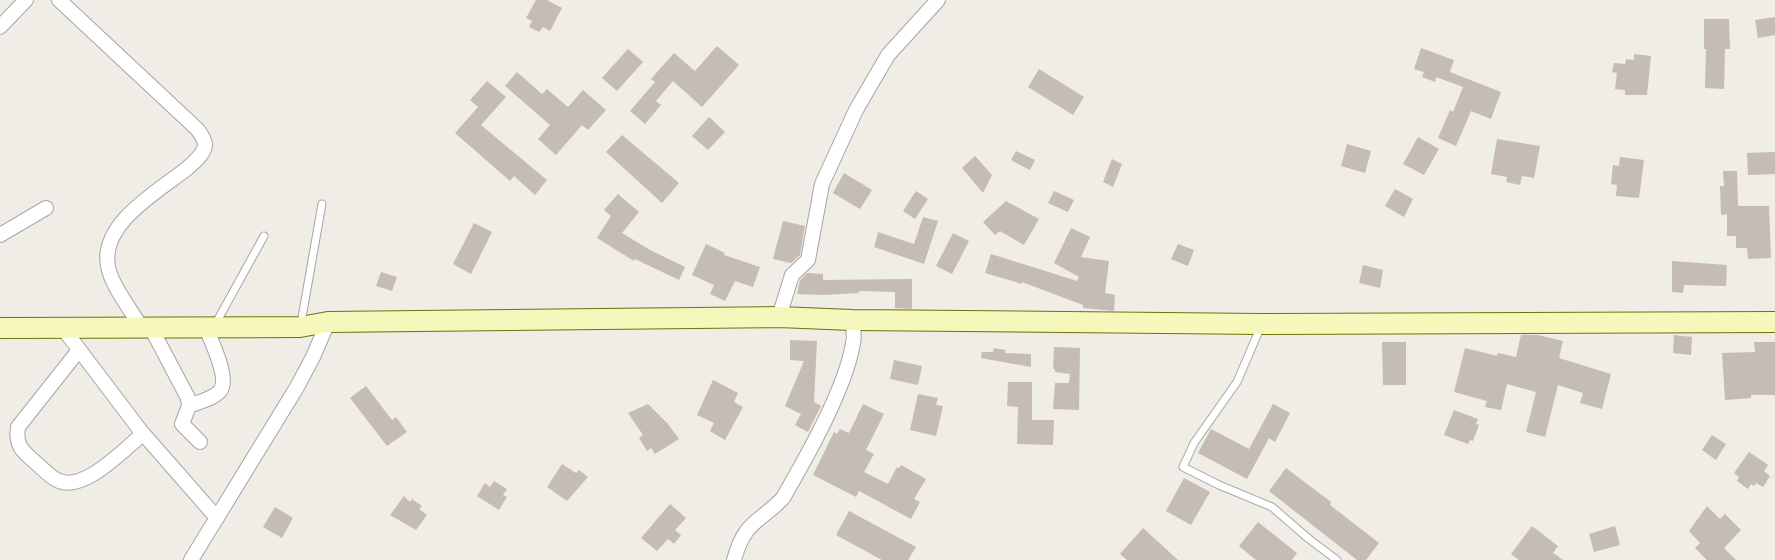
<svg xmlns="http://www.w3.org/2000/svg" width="1775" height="560" viewBox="0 0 1775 560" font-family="Quicksand,sans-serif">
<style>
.building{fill:#c4bcb5}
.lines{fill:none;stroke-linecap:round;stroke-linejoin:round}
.lane-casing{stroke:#a6a6a6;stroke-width:9}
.street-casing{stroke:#a6a6a6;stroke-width:16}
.secondary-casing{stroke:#6b7507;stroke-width:22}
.lane{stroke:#fff;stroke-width:7}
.street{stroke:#fff;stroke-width:14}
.secondary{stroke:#f6f8bb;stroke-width:20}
</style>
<rect width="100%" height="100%" fill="#f0ece6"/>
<!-- building -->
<g class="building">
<polygon points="536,0 547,0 562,8 550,31 543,27 539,32 529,27 532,21 526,18"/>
<polygon points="1775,17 1775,35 1758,38 1755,20"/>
<polygon points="1704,19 1729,19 1730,49 1725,49 1724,89 1705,88 1706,49 1704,49"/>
<polygon points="717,46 739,65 702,107 673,81 656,101 661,105 645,124 630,111 655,82 651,79 674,53 695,71"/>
<polygon points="1421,48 1454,60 1450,72 1501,92 1491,119 1471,111 1456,146 1438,138 1450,110 1453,112 1463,87 1436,77 1435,82 1422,77 1424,72 1414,69"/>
<polygon points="628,49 643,62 617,91 602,78"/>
<polygon points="1634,54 1651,56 1647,95 1625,95 1625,90 1615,89 1617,73 1612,72 1614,63 1625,64 1626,59 1634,60"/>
<polygon points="1039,69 1084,97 1073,115 1028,87"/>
<polygon points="517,72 542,94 547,89 568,107 583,90 606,110 588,130 582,125 556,155 538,139 550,125 505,86"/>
<polygon points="487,81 506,97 481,125 547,180 535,195 514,176 510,181 455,133 478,107 470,100"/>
<polygon points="709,117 725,132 708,150 692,136"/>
<polygon points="622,135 679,183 662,203 606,152"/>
<polygon points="1418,137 1439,149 1424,175 1403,164"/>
<polygon points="1497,139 1540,146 1534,178 1522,176 1520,185 1506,182 1507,177 1491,174"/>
<polygon points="1347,144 1371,151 1365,173 1341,166"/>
<polygon points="1016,151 1035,160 1030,170 1011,160"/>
<polygon points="1775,152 1775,174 1748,175 1747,153"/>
<polygon points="975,156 992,175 983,193 962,168"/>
<polygon points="1620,157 1644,160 1639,198 1616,196 1617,185 1611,184 1613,165 1619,166"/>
<polygon points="1112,159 1122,164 1113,187 1103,182"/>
<polygon points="1723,171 1737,171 1738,206 1769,206 1771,258 1748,259 1747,248 1736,248 1736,236 1727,236 1727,214 1721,215 1720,186 1724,186"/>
<polygon points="844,173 872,190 860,209 833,193"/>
<polygon points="1395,189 1413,199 1404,217 1385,206"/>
<polygon points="916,191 928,199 915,219 903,211"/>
<polygon points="1054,191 1074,200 1068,212 1048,203"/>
<polygon points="618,194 639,212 622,233 650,250 685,267 679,280 635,259 634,261 597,238 611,216 604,210"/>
<polygon points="1006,201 1039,219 1024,245 1000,231 995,235 983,222"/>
<polygon points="923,217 938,221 924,264 874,247 878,232 914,244"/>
<polygon points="783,221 805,226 800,255 791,263 773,259"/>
<polygon points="474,223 492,232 471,274 453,264"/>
<polygon points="1071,228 1090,237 1081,257 1109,261 1105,293 1115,295 1114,311 1083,308 1083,305 1022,282 1022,284 985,273 991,254 1077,281 1079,277 1054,263"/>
<polygon points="953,233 969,241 952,274 936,266"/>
<polygon points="706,244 725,253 724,255 760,267 753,287 735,281 725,301 710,294 714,285 692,275"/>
<polygon points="1178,244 1194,250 1188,266 1171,259"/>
<polygon points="1672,261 1727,265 1726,286 1684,285 1683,293 1672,292"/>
<polygon points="1363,265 1383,270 1380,288 1359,283"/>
<polygon points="381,272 397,277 392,291 376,286"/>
<polygon points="807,273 823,274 823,280 912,279 912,309 895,308 895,292 859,291 859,293 822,295 797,294 800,280"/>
<polygon points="1521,335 1538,335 1563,341 1559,358 1611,374 1602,409 1580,403 1583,393 1558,385 1545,437 1526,432 1536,392 1507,384 1501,410 1485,407 1487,401 1454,392 1465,348 1497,356 1498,353 1516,357"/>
<polygon points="1674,335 1692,337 1691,355 1673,353"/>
<polygon points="790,340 817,341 814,402 821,406 808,432 795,425 801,414 785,406 804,361 790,360"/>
<polygon points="1382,342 1406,342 1406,385 1383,385"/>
<polygon points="1754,342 1775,342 1775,395 1751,395 1751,398 1725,400 1722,353 1755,352"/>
<polygon points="1054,347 1080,348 1079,410 1053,409 1055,383 1069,383 1070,374 1055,372 1055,369 1053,369"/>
<polygon points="994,348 1006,350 1005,353 1031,354 1031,367 981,358 982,352 993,352"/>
<polygon points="894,360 922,366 918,385 890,379"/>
<polygon points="713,380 738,393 734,402 743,407 725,440 710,431 714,423 697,415"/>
<polygon points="1008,382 1032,382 1032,420 1054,420 1053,445 1017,444 1018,407 1007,406"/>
<polygon points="366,386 392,420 396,417 407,432 387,446 350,398"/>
<polygon points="918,394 938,398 936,405 943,406 936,436 910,430"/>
<polygon points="648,404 668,424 679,439 655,454 651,448 647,451 639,438 643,435 628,413"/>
<polygon points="863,404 884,414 866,450 874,454 864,472 888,484 897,467 899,468 901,465 926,479 914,499 920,502 911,519 859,491 856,497 813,475 834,432 837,434 840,429 849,433"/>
<polygon points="1273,404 1290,413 1275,442 1269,438 1247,479 1198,453 1211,429 1249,449"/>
<polygon points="1454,410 1478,419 1476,424 1479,425 1473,441 1470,440 1468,444 1444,435"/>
<polygon points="1712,435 1726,444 1716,460 1702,450"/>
<polygon points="1749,452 1768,465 1764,471 1770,476 1763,487 1756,483 1754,486 1751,484 1748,489 1737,481 1739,477 1734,473"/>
<polygon points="562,464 576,473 579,470 588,477 567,501 547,487"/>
<polygon points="1286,468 1331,502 1330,505 1379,543 1366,560 1357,560 1269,491"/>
<polygon points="1184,478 1210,492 1191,525 1166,511"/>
<polygon points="494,481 507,489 503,495 507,497 499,510 477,496 485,483 490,487"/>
<polygon points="404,496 410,502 412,499 422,506 419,509 427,515 416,530 390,515"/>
<polygon points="670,504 686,518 675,530 681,535 674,544 668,539 657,551 641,538"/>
<polygon points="1707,506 1720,519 1725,514 1741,530 1724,548 1736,560 1707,560 1695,548 1700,543 1689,531"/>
<polygon points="275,507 293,518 282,538 263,527"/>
<polygon points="849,511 916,547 908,560 882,560 836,535"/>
<polygon points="1258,522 1297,553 1292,560 1256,560 1239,546"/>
<polygon points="1532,526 1558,546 1553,553 1563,560 1519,560 1511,554"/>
<polygon points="1615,526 1620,545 1594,552 1589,534"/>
<polygon points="1143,528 1178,560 1127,560 1120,554"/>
</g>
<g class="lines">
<defs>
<g id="lane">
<polyline points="216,323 264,236"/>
<polyline points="301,323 322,204"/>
<polyline points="1261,326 1237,382 1194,443 1183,467 1219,485 1272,507 1309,539 1337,560"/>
</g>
<g id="street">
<path d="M59 0 197 129C200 133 205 139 205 145 204 155 192 164 185 170 157 192 100 224 108 266 111 285 131 310 141 327"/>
<polyline points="0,27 26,0"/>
<polyline points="0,235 46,208"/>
<polyline points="779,317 792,275 808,260 822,184 856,110 888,55 938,0"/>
<polyline points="150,326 188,398 189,406 182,424 200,442"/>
<polyline points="62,327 140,430 217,518"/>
<path d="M79 350 18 427C15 445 22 451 35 462 42 468 49 476 57 480 83 494 124 449 143 434"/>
<path d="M189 406C198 402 213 399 220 391 230 379 211 340 205 326"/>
<polyline points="191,560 297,387 313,357 328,322"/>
<path d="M734 560C745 520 758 524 783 498 806 458 846 388 853 343 855 336 853 327 852 320"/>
</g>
<polyline id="secondary" points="0,328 300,327 328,322 779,317 852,320 1262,324 1775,322"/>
</defs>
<!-- lane casing -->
<use href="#lane" class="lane-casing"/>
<!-- street casing -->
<use href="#street" class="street-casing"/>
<!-- secondary casing -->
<use href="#secondary" class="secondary-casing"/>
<!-- lane -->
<use href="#lane" class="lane"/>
<!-- street -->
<use href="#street" class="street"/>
<!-- secondary -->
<use href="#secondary" class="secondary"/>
</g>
</svg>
